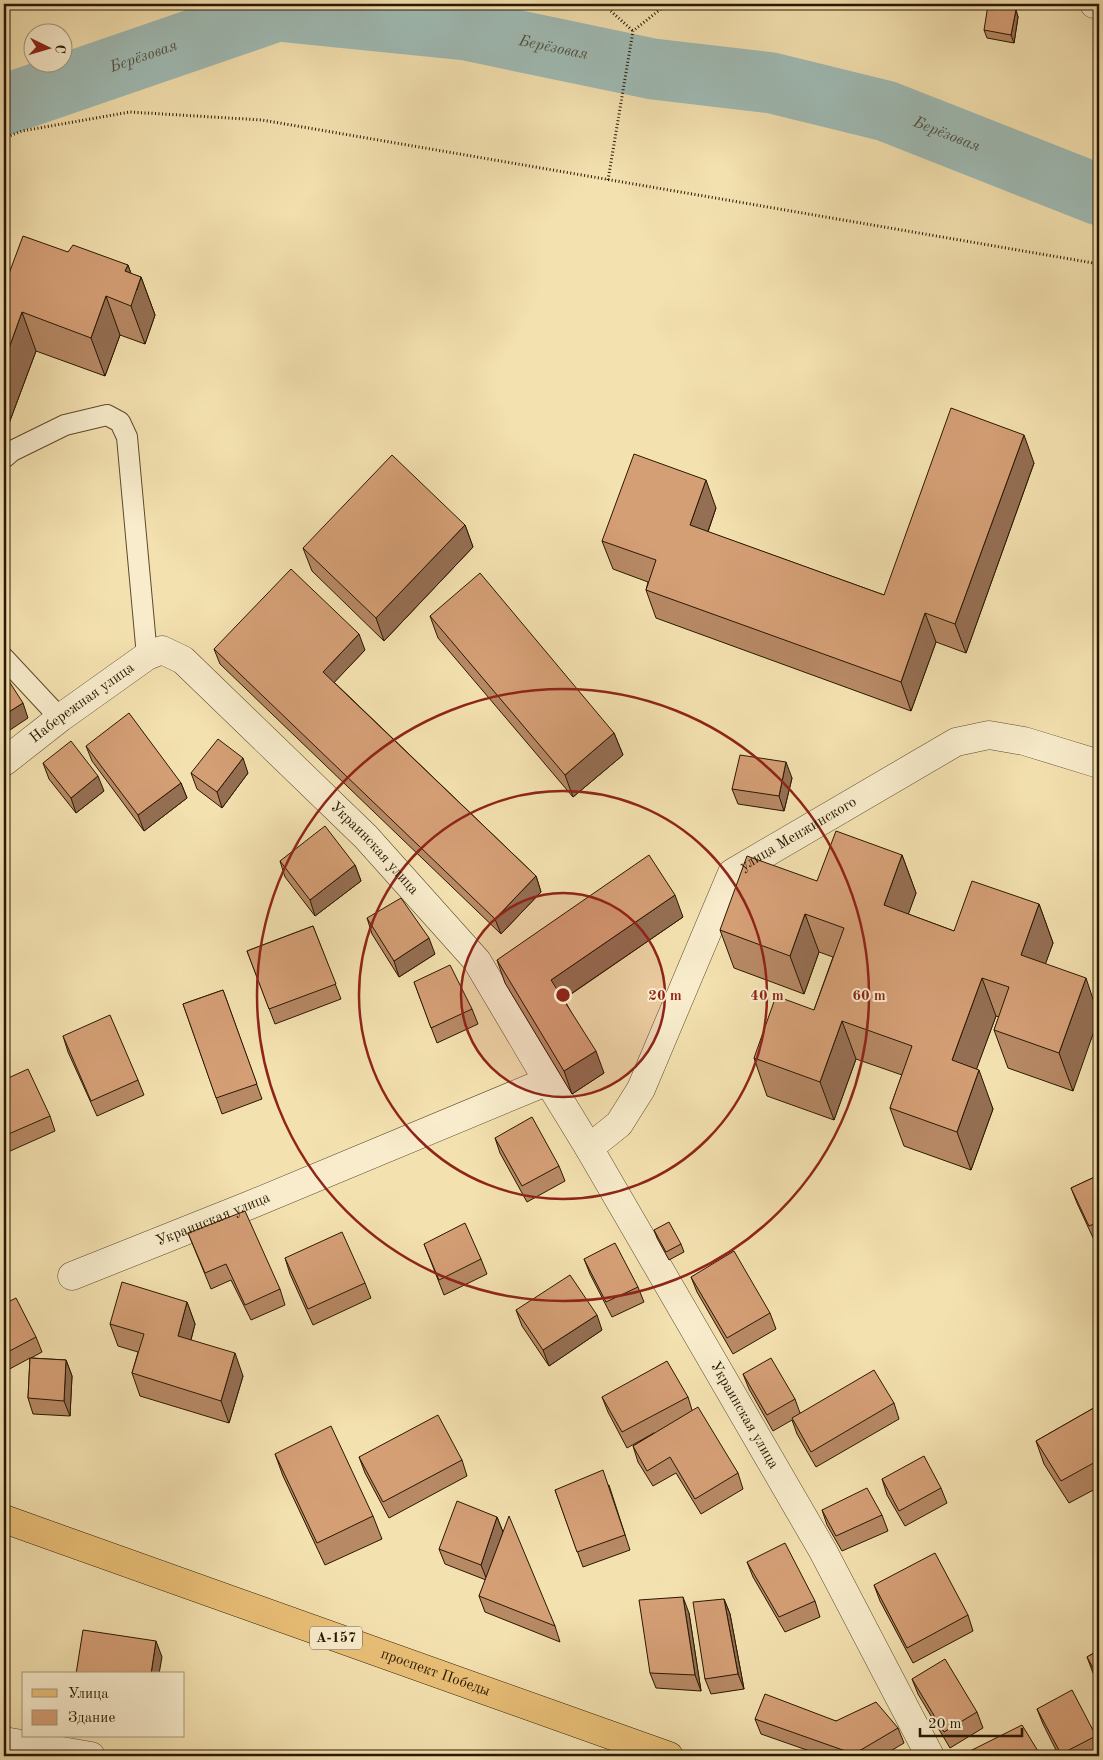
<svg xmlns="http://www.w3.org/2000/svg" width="1103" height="1760" viewBox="0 0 1103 1760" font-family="'Old Standard TT',serif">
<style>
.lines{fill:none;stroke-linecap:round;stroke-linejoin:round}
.river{stroke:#9fbbb5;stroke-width:61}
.service-casing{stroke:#5c4a2c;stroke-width:22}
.minor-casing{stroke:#5c4a2c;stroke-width:29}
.primary-casing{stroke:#291800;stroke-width:29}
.path{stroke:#291800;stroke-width:3;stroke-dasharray:1 2.5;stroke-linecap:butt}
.service{stroke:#f8eccc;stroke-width:20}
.minor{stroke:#f8eccc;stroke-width:28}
.primary{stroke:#eac078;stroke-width:28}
.wall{fill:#b78965;stroke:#291800}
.shaded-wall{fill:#956f53;stroke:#291800}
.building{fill:#d59f76;stroke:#291800}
.ring{fill:none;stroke:#8f2418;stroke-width:2.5}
.labels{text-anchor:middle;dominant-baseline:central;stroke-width:4;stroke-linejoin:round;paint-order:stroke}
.shield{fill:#f8eccc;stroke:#67583d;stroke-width:1}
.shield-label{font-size:14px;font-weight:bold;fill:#291800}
.street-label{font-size:15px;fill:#291800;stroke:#f8eccc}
.water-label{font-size:16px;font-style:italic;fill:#52513f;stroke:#f8eccc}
.centre{fill:#8f2418;stroke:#f8eccc;stroke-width:2.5}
.ring-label{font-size:15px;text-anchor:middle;font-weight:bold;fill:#8f2418;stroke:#f8eccc;stroke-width:4;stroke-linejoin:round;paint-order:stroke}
</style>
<rect width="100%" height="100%" fill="#f4e1b0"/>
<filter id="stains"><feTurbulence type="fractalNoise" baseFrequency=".004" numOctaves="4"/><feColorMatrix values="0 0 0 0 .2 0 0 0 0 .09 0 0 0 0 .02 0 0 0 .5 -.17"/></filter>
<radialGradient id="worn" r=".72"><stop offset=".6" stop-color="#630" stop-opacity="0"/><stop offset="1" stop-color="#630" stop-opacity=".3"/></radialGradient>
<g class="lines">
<!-- river -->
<path class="river" id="s1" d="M4 105 277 11 466 30 653 69 772 83 886 111 1099 195"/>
<defs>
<g id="service">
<polyline points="4,458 12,451 65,425 107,415 120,422 127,437 147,656"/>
<polyline points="4,658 60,718"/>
</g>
<g id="minor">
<polyline points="1094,4 1099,5"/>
<path id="s2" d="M4 762 60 718 147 656 162 650 183 660 366 837 477 961 548 1081"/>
<path id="s3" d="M589 1148 619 1124 641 1089 732 873 956 742 989 735 1024 741 1099 764"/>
<path id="s4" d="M72 1276 250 1205 548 1081 589 1148 823 1551 930 1756"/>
<polyline points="4,1741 91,1756"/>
</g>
<g id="primary">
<path id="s5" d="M4 1519 669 1756"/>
</g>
</defs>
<!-- service casing -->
<use href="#service" class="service-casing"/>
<!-- minor casing -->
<use href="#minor" class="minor-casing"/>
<!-- primary casing -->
<use href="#primary" class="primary-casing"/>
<!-- path -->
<g class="path">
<polyline points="603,4 633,31"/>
<polyline points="4,138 22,131 130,112 262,120 1099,264"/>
<polyline points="608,180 633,31 667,4"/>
</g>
<!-- service -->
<use href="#service" class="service"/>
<!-- minor -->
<use href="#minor" class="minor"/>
<!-- primary -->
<use href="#primary" class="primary"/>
</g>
<!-- wall -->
<g class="wall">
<polygon points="1016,10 1018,17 1014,43 987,38 984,30"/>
<polygon points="68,252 128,265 131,274 141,277 155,315 145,344 120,335 105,376 36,351 8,426 4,424 4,287"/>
<polygon points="1034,463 966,653 936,642 911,711 656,618 646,590 648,582 613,569 602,541 716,508 708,532 884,595"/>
<polygon points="465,525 473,547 384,641 312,571 303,548"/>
<polygon points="430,616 614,733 623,755 573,797 438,638"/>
<polygon points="214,649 365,650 334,682 536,876 541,892 501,934 220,664"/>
<polygon points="86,746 181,783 187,798 144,831 92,761"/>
<polygon points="43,763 104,791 76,813 49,779"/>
<polygon points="191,773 248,773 222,808 197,789"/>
<polygon points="792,778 784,811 738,804 732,789"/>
<polygon points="902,855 916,893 908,914 954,931 1039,904 1053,943 1045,964 1073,1091 1008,1068 994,1030 999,1017 996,1016 976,1069 993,1109 971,1170 904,1146 890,1108 902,1075 856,1059 834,1120 767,1096 754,1058 814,1010 833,957 819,952 804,994 734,968 720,930 817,881"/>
<polygon points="280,861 355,865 361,881 315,916 285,877"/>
<polygon points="683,917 564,999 604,1073 572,1094 505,983 497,960"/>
<polygon points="367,918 435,954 399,977 372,934"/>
<polygon points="313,926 341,999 275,1024 247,951"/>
<polygon points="414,982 472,1009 478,1024 437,1043"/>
<polygon points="223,990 262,1099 222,1114 183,1004"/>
<polygon points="63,1036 138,1080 144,1095 97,1116 68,1052"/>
<polygon points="4,1080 50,1116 55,1131 8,1152 4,1143"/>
<polygon points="495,1138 559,1166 565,1181 527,1202 500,1153"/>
<polygon points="1099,1175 1099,1240 1095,1242 1077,1203 1071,1188"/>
<polygon points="654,1230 681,1244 684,1252 669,1260 657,1238"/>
<polygon points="188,1233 280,1289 285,1305 251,1320 231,1280 211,1289"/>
<polygon points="424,1244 481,1259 487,1274 444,1295"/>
<polygon points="285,1258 365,1283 371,1298 313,1325 290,1274"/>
<polygon points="584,1259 638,1287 644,1302 612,1317 590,1274"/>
<polygon points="691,1277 770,1313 776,1329 733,1354 697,1292"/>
<polygon points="187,1302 195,1324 191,1340 243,1376 229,1423 140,1396 132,1373 138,1352 118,1346 110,1324"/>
<polygon points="4,1304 36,1337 42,1352 31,1358 66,1360 72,1376 70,1416 33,1414 28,1398 30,1358 4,1372"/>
<polygon points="516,1310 602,1330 549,1366 522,1326"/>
<polygon points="743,1374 795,1399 800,1413 894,1403 899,1419 816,1467 797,1434 792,1420 773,1431 749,1389"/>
<polygon points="602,1397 688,1397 692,1410 738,1473 743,1489 701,1514 676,1473 653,1486 638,1462 633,1446 654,1433 627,1448 608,1412"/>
<polygon points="1099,1405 1099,1487 1069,1503 1044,1464 1036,1441"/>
<polygon points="275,1454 373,1516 382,1539 325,1565 283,1476"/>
<polygon points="359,1457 462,1460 467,1476 389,1518 365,1473"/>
<polygon points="882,1479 941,1488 947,1503 905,1526 887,1495"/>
<polygon points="609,1485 630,1550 583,1567 555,1490"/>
<polygon points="822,1510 882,1515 888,1531 842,1551 827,1525"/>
<polygon points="497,1517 503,1532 498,1547 555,1626 560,1642 485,1612 479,1596 486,1580 445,1564 439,1549"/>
<polygon points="747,1562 815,1601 820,1617 785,1632 753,1577"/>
<polygon points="874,1585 968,1615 973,1631 913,1663 880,1601"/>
<polygon points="724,1599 730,1614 744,1689 711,1694 705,1679"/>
<polygon points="689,1613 701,1691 656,1688 650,1673"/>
<polygon points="1099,1650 1099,1684 1093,1673 1087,1657"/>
<polygon points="912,1679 977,1712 983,1728 950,1748 918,1694"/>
<polygon points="1037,1709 1096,1736 1099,1745 1099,1753 1093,1756 1059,1756 1043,1724"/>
<polygon points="755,1719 836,1721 898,1728 904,1743 882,1756 824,1756 761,1734"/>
</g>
<!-- shaded-wall -->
<g class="shaded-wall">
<polygon points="1016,10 1018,17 1014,43 1011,35"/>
<polygon points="128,265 137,290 141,277 155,315 145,344 131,306 125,271"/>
<polygon points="106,296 120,335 105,376 91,338"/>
<polygon points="22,312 36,351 8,426 4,413 4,362"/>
<polygon points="1024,435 1034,463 966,653 955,624"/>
<polygon points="706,480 716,508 700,554 690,525"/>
<polygon points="465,525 473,547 384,641 376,618"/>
<polygon points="925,613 936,642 911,711 901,682"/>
<polygon points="359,634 365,650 329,688 323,672"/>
<polygon points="23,703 28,718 4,734 4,715"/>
<polygon points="614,733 623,755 573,797 565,775"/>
<polygon points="243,758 248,773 222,808 217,792"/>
<polygon points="786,762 792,778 784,811 779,796"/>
<polygon points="98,776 104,791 76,813 71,798"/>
<polygon points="181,783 187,798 144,831 138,815"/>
<polygon points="902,855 916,893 898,943 884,905"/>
<polygon points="355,865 361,881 315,916 310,900"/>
<polygon points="536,876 541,892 501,934 495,919"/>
<polygon points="675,895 683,917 559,1002 551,980"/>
<polygon points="1039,904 1053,943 1035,993 1021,955"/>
<polygon points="805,914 819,952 804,994 790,956"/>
<polygon points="429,938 435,954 399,977 394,961"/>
<polygon points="982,978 996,1016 966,1098 952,1060"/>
<polygon points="1086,978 1099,1017 1073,1091 1059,1053"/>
<polygon points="842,1021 856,1059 834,1120 820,1082"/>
<polygon points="596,1051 604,1073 572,1094 564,1071"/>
<polygon points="979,1070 993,1109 971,1170 957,1132"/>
<polygon points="187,1302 195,1324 186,1358 178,1336"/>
<polygon points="597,1315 602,1330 549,1366 543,1350"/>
<polygon points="235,1353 243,1376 229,1423 221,1401"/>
<polygon points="66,1360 72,1376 70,1416 64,1401"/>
<polygon points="497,1517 503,1532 487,1580 481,1565"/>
<polygon points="4,1571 9,1585 4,1611"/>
<polygon points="683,1597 689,1613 701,1691 695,1675"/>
<polygon points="724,1599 730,1614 744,1689 738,1674"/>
<polygon points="156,1641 162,1657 159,1674 151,1674"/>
</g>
<!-- building -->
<g class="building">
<polygon points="988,5 1016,10 1011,35 984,30"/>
<polygon points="23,236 68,252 73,245 128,265 125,271 141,277 131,306 106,296 91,338 22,312 4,362 4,287"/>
<polygon points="951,408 1024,435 955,624 925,613 901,682 646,590 656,560 602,541 634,454 706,480 690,525 884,595"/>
<polygon points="392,455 465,525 376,618 303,548"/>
<polygon points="291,569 359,634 323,672 536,876 495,919 214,649"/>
<polygon points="480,573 614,733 565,775 430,616"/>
<polygon points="5,675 23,703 4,715 4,676"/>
<polygon points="129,713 181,783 138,815 86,746"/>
<polygon points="218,739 243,758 217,792 191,773"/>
<polygon points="71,741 98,776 71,798 43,763"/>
<polygon points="740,755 786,762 779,796 732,789"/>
<polygon points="325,826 355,865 310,900 280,861"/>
<polygon points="836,831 902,855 884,905 954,931 972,881 1039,904 1021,955 1086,978 1059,1053 994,1030 1009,987 982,978 952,1060 979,1070 957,1132 890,1108 912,1046 842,1021 820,1082 754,1058 776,996 814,1010 844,928 805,914 790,956 720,930 747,856 817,881"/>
<polygon points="649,855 675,895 551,980 596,1051 564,1071 497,960"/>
<polygon points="401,898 429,938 394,961 367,918"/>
<polygon points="313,926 336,984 269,1009 247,951"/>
<polygon points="450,965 472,1009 431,1028 414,982"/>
<polygon points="223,990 257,1084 216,1098 183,1004"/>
<polygon points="110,1015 138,1080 91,1101 63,1036"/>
<polygon points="28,1069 50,1116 4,1136 4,1080"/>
<polygon points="532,1117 559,1166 522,1186 495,1138"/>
<polygon points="1099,1175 1099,1222 1089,1226 1071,1188"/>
<polygon points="245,1211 280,1289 245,1305 226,1264 205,1273 188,1233"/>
<polygon points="669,1222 681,1244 666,1252 654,1230"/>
<polygon points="465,1223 481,1259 439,1280 424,1244"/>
<polygon points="342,1232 365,1283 308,1309 285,1258"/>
<polygon points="615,1243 638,1287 606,1302 584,1259"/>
<polygon points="734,1251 770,1313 727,1338 691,1277"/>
<polygon points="570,1275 597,1315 543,1350 516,1310"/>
<polygon points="122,1282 187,1302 178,1336 235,1353 221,1401 132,1373 144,1334 110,1324"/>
<polygon points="16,1298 36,1337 4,1354 4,1304"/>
<polygon points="30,1358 66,1360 64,1401 28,1398"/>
<polygon points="771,1358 795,1399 767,1415 743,1374"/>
<polygon points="667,1361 688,1397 622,1432 602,1397"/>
<polygon points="874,1370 894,1403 811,1452 792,1418"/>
<polygon points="1099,1405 1099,1460 1061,1481 1036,1441"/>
<polygon points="698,1407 738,1473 695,1499 670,1457 647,1471 633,1446"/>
<polygon points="438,1415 462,1460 383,1502 359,1457"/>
<polygon points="331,1426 373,1516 317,1543 275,1454"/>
<polygon points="924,1456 941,1488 899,1511 882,1479"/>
<polygon points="603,1470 625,1535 577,1552 555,1490"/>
<polygon points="867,1488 882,1515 836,1536 822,1510"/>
<polygon points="457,1501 497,1517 481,1565 439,1549"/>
<polygon points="509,1516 555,1626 479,1596"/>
<polygon points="785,1543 815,1601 779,1617 747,1562"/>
<polygon points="935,1553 968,1615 907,1648 874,1585"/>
<polygon points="683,1597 695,1675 650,1673 639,1600"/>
<polygon points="724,1599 738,1674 705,1679 693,1602"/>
<polygon points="83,1630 156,1641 151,1674 76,1674"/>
<polygon points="1099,1650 1099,1679 1087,1657"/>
<polygon points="945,1659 977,1712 944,1732 912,1679"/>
<polygon points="1072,1690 1096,1736 1061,1754 1037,1709"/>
<polygon points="765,1694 836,1721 876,1702 898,1728 854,1754 755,1719"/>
<polygon points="1022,1725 1041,1756 960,1756"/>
</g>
<!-- distance rings -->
<circle cx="563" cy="995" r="102" fill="#8f2418" fill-opacity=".12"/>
<g class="ring">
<circle cx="563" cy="995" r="102"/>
<circle cx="563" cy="995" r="204"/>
<circle cx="563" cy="995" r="306"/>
</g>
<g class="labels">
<!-- shield labels -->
<rect class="shield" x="310" y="1626.5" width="52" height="23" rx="4"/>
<g class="shield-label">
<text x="336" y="1638">А-157</text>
</g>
<!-- street labels -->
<g class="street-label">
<text stroke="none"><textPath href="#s2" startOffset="98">Набережная улица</textPath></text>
<text stroke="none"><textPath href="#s3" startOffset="391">улица Менжинского</textPath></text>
<text stroke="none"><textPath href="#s2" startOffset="486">Украинская улица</textPath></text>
<text stroke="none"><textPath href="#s4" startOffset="152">Украинская улица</textPath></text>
<text stroke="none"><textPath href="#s4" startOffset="902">Украинская улица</textPath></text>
<text stroke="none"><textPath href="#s5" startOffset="458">проспект Победы</textPath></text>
</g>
<!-- water labels -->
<g class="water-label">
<text stroke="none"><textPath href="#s1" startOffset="568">Берёзовая</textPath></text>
<text stroke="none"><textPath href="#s1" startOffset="148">Берёзовая</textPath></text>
<text stroke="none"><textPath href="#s1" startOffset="972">Берёзовая</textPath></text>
</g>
</g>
<circle cx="563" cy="995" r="8" class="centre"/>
<g class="ring-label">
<text x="665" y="1000">20 m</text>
<text x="767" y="1000">40 m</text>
<text x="869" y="1000">60 m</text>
</g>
<!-- margin -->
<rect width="1103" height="1760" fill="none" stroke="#f4e1b0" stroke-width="20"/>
<rect x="5" y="5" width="1093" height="1750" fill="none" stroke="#291800" stroke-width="2.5"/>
<rect x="10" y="10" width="1083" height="1740" fill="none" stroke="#291800"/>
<!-- legend -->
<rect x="22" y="1672" width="162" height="65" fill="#f8eccc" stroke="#a5977a"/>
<rect x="32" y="1689" width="25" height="8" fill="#eac078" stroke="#a5977a"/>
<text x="68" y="1698" font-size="15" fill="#291800">Улица</text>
<rect x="32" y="1710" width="25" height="15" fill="#d59f76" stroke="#a5977a"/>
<text x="68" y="1722" font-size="15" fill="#291800">Здание</text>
<!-- north arrow -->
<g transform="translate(48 48) rotate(95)"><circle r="24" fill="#f8eccc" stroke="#a5977a"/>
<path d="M0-4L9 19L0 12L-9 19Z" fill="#8f2418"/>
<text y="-8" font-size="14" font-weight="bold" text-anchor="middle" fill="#291800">С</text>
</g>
<!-- scale -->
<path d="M920 1728v8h102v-8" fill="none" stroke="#291800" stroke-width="2.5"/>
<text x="928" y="1728" font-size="15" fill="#291800" stroke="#f8eccc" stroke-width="4" paint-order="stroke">20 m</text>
<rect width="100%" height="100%" filter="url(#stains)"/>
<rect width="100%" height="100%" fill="url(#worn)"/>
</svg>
